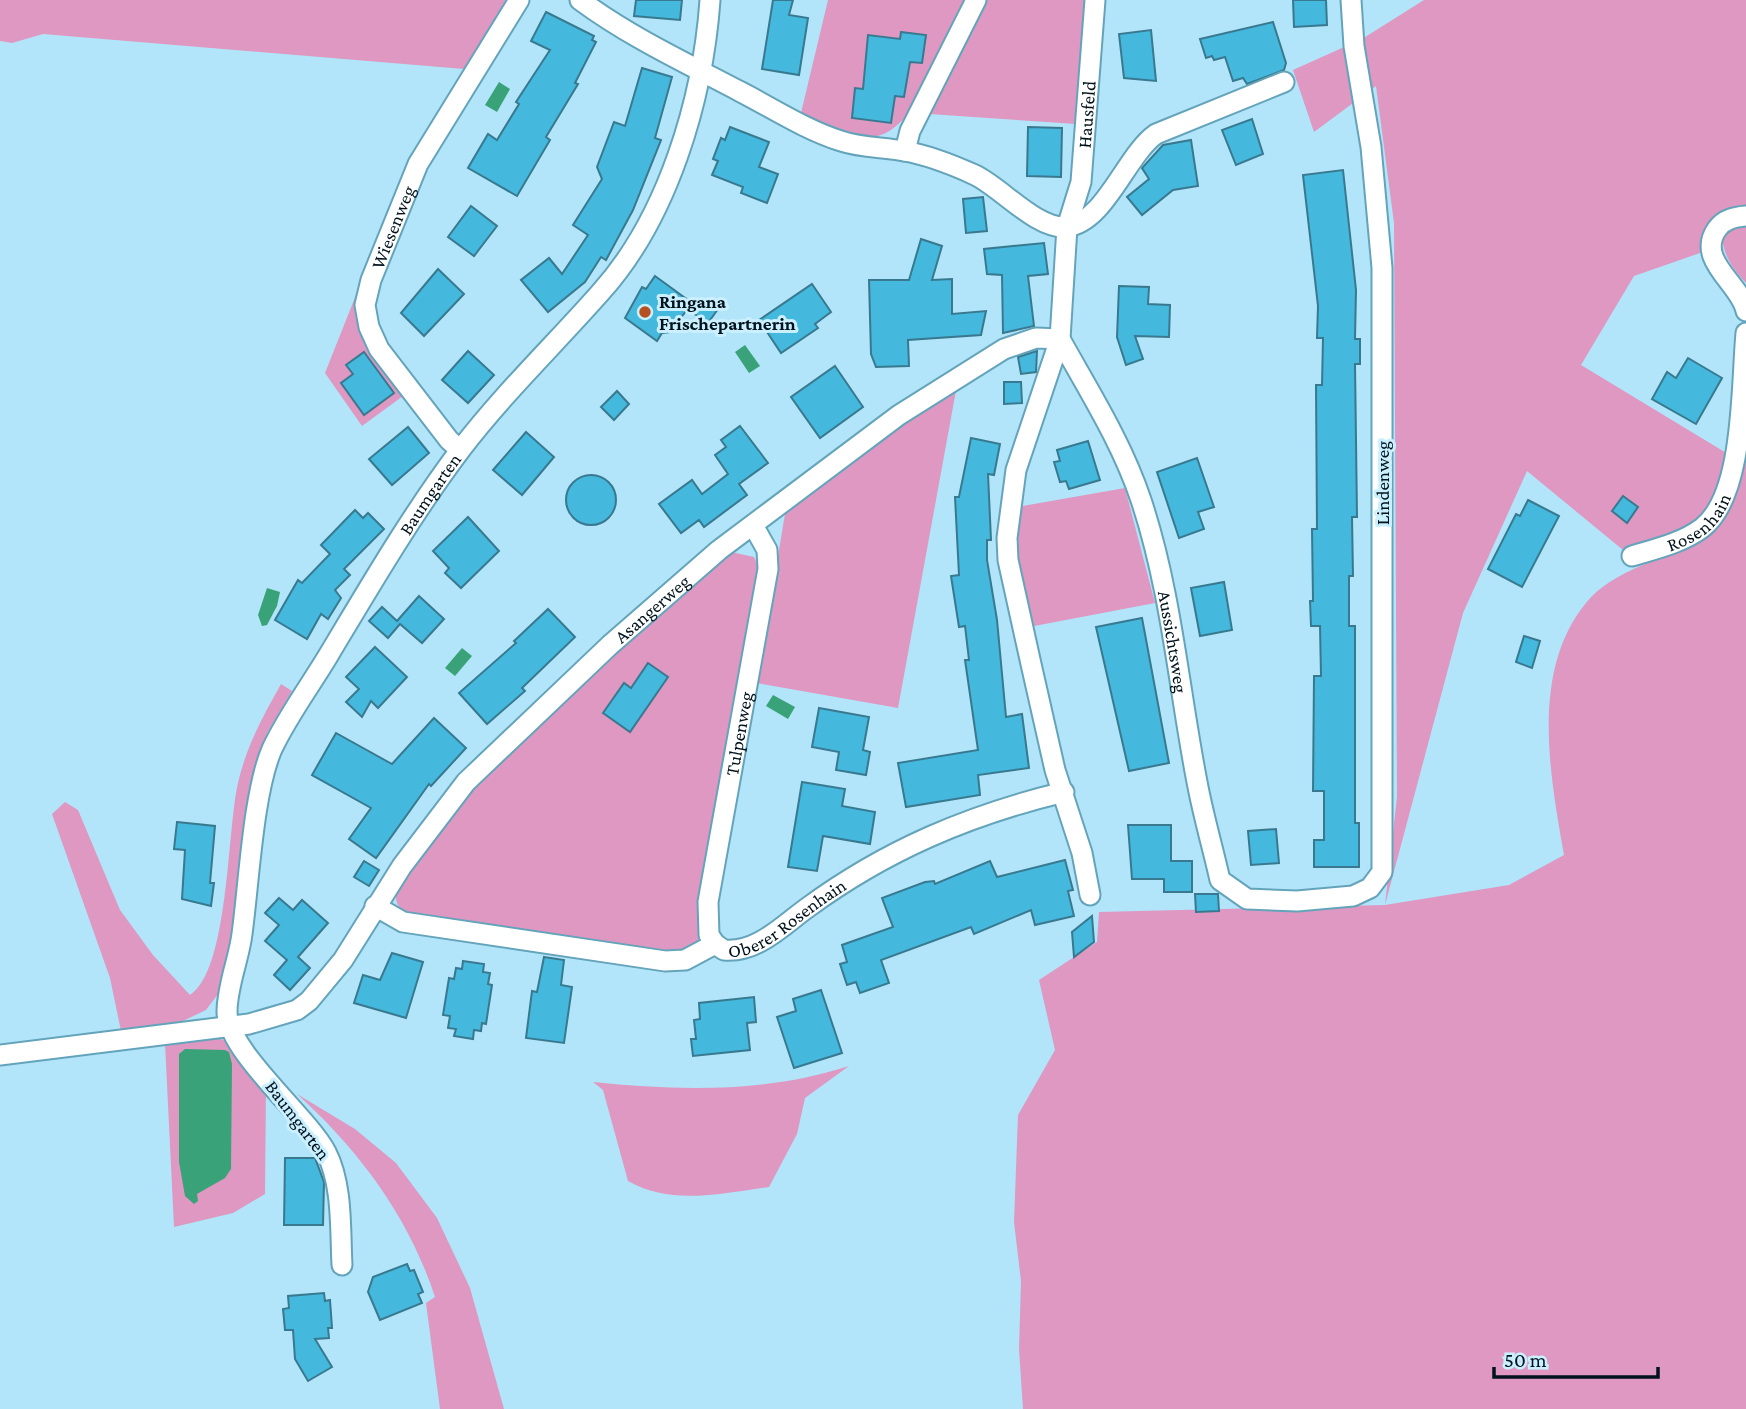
<svg xmlns="http://www.w3.org/2000/svg" width="1746" height="1409" viewBox="0 0 1746 1409" font-family="'Crimson Pro',serif">
<style>
.green{fill:#de98c1}
.water{fill:#3aa279}
.building{fill:#45b8dd;stroke:#38798f;stroke-width:2}
.lines{fill:none;stroke-linecap:round;stroke-linejoin:round}
.street-casing{stroke:#64a4bb;stroke-width:23}
.street{stroke:#fff;stroke-width:19}
.poi-dot{fill:#b55120;stroke:#caf0ff;stroke-width:2.5}
.labels{text-anchor:middle;dominant-baseline:central;stroke-width:6;stroke-linejoin:round;paint-order:stroke}
.street-label{font-size:19px;fill:#00121b;stroke:#caf0ff}
.poi-label{font-size:19px;font-weight:bold;fill:#00121b;stroke:#caf0ff;text-anchor:start}
</style>
<rect width="100%" height="100%" fill="#b2e5f9"/>
<!-- green -->
<g class="green">
<polygon points="0,0 506,0 464,69 43,34 12,43 0,41"/>
<path d="M828 0H964C949 36 917 134 872 137 849 138 822 123 801 113Z"/>
<polygon points="984,0 1086,0 1076,124 929,114"/>
<path d="M1424 0H1746V205C1723 212 1706 231 1700 253L1634 276 1581 365 1728 454C1714 526 1689 531 1623 550L1527 471 1463 613 1385 905 1509 885 1564 855C1550 775 1530 671 1586 603 1598 587 1620 575 1638 567 1717 533 1734 533 1746 442V1409H1023L1019 1349 1021 1281 1014 1222 1018 1115 1055 1050 1039 980 1097 942 1099 912 1385 905 1397 797 1394 223 1376 86 1314 132 1293 70 1362 39Z"/>
<path d="M1746 221V283C1733 269 1724 257 1722 237L1731 227Z"/>
<path d="M356 295C352 338 379 364 403 396L362 426 325 373Z"/>
<polygon points="957,385 898,708 757,683 785,514 903,421"/>
<polygon points="1125,488 1155,603 1029,627 1014,548 1017,507"/>
<path d="M731 552 754 557 760 570 701 893 698 941 677 953 410 914C402 911 395 905 396 895 397 883 410 869 417 859 500 739 620 647 731 552Z"/>
<path d="M281 684 292 691 267 733 255 765 239 897 224 986 206 1010 183 1021 121 1031 110 978 52 814 65 802 78 810 120 910 153 955 190 995C229 970 227 829 238 783 246 747 263 716 281 684Z"/>
<polygon points="216,1038 228,1041 266,1084 265,1194 233,1213 174,1227 165,1043"/>
<path d="M849 1066 805 1098 797 1134 769 1187C722 1193 671 1206 628 1181L603 1090 593 1082C679 1091 766 1093 849 1066Z"/>
<path d="M297 1094 355 1129 396 1163 437 1218 470 1288 504 1409H440L426 1303 435 1297C409 1217 359 1150 297 1094Z"/>
</g>
<!-- water -->
<g class="water">
<polygon points="499,82 510,89 497,112 485,105"/>
<polygon points="745,345 760,366 749,373 735,352"/>
<polygon points="267,588 280,592 277,606 267,625 262,626 258,615"/>
<polygon points="462,648 472,656 455,676 445,668"/>
<polygon points="773,695 795,707 788,719 766,706"/>
<polygon points="185,1049 225,1050 229,1052 232,1064 231,1169 225,1178 197,1194 198,1201 194,1204 185,1196 179,1162 179,1054"/>
</g>
<!-- building -->
<g class="building">
<polygon points="636,0 682,0 680,20 634,16"/>
<polygon points="773,0 793,0 789,15 808,18 799,75 762,69"/>
<polygon points="1293,0 1326,0 1327,25 1294,27"/>
<polygon points="546,12 594,36 592,40 596,42 575,83 578,84 546,137 550,140 517,196 468,168 488,134 497,140 519,104 516,102 550,50 531,41"/>
<polygon points="1273,22 1286,63 1284,70 1247,84 1243,78 1233,81 1225,57 1214,60 1212,56 1206,58 1200,39"/>
<polygon points="1151,30 1156,81 1124,78 1119,34"/>
<polygon points="901,32 926,35 922,63 910,62 904,97 895,96 891,123 852,118 855,88 863,89 868,35 900,39"/>
<polygon points="642,68 672,77 655,138 661,140 633,210 606,260 601,257 585,282 548,312 521,280 549,258 562,274 588,235 573,225 602,179 597,167 614,122 625,126"/>
<polygon points="1252,119 1263,154 1236,165 1222,130"/>
<polygon points="730,127 769,142 759,167 778,174 767,203 741,193 743,187 712,175 718,161 713,159 721,138 725,140"/>
<polygon points="1028,127 1062,128 1061,177 1027,176"/>
<polygon points="1191,140 1198,186 1173,190 1142,215 1127,197 1149,179 1142,168 1163,145"/>
<polygon points="1343,170 1356,290 1355,339 1360,339 1360,364 1355,364 1357,517 1352,517 1353,576 1349,576 1349,626 1355,626 1355,823 1359,823 1359,867 1314,867 1314,840 1324,840 1324,791 1313,791 1314,676 1321,676 1320,626 1311,626 1310,601 1313,601 1312,529 1317,529 1316,385 1322,385 1323,338 1317,338 1318,306 1303,175"/>
<polygon points="983,197 987,231 966,233 963,199"/>
<polygon points="471,206 497,226 474,256 448,237"/>
<polygon points="921,239 942,246 932,280 952,279 952,314 986,311 981,335 908,340 909,366 876,367 871,354 869,280 909,280"/>
<polygon points="1044,243 1048,274 1028,276 1034,326 1003,333 1002,275 987,274 984,249"/>
<polygon points="438,269 464,294 424,336 401,313"/>
<polygon points="655,276 692,303 670,332 662,333 657,341 625,318 642,287 646,289"/>
<polygon points="812,284 831,312 815,324 818,328 781,353 759,320"/>
<polygon points="1119,286 1149,287 1148,304 1170,305 1169,337 1135,336 1143,359 1126,365 1117,337"/>
<polygon points="703,299 718,309 708,323 693,313"/>
<polygon points="468,351 494,375 468,403 442,380"/>
<polygon points="1037,351 1036,372 1021,374 1018,357"/>
<polygon points="364,352 394,393 364,415 341,383 353,374 346,365"/>
<polygon points="1688,358 1722,378 1696,424 1652,399 1667,372 1676,378"/>
<polygon points="835,366 863,407 820,438 791,397"/>
<polygon points="1004,382 1021,382 1022,403 1004,404"/>
<polygon points="617,391 629,404 614,420 601,407"/>
<polygon points="740,426 768,463 739,484 747,495 704,527 699,520 681,533 659,504 692,480 702,494 728,474 715,455 726,447 721,440"/>
<polygon points="408,427 429,453 392,485 369,459"/>
<polygon points="526,432 554,457 522,495 493,470"/>
<polygon points="971,438 1000,444 994,475 988,474 991,540 987,540 987,560 997,620 1006,717 1022,714 1029,768 978,775 980,795 906,807 898,763 978,750 965,660 969,660 965,626 959,627 951,576 959,575 955,497 959,497"/>
<polygon points="1088,441 1100,480 1069,489 1066,481 1060,482 1054,462 1060,461 1057,450"/>
<polygon points="1197,458 1214,507 1198,512 1204,529 1179,538 1157,472"/>
<circle cx="591" cy="500" r="25"/>
<polygon points="1623,496 1638,507 1627,523 1612,511"/>
<polygon points="1528,500 1559,516 1522,587 1488,569 1516,514 1520,516"/>
<polygon points="355,510 363,518 368,513 384,529 344,569 350,575 335,590 341,598 328,619 321,614 307,639 275,620 298,580 302,583 330,554 321,545"/>
<polygon points="468,517 499,551 461,588 445,573 449,568 433,551"/>
<polygon points="1224,582 1232,630 1200,636 1191,588"/>
<polygon points="419,596 444,619 422,643 400,624 388,638 369,621 382,607 397,621"/>
<polygon points="548,609 575,637 522,688 525,691 487,724 459,693 516,643 514,641"/>
<polygon points="1142,618 1169,763 1129,771 1096,627"/>
<polygon points="1524,636 1540,641 1532,668 1516,662"/>
<polygon points="375,647 407,677 378,708 371,701 362,717 346,702 359,689 346,677"/>
<polygon points="648,663 668,677 630,732 603,713 624,683 631,688"/>
<polygon points="819,708 869,717 863,750 870,752 866,775 836,770 839,752 812,747"/>
<polygon points="434,718 466,748 431,786 429,784 376,858 349,839 371,808 312,775 336,733 392,764"/>
<polygon points="802,782 845,789 842,806 875,812 870,844 823,836 817,871 788,867"/>
<polygon points="177,822 215,826 210,883 214,883 211,906 182,899 185,850 174,849"/>
<polygon points="1128,825 1171,825 1171,861 1192,861 1192,892 1164,892 1164,879 1132,879"/>
<polygon points="1276,829 1279,863 1251,865 1248,831"/>
<polygon points="1065,860 1073,890 1068,891 1074,916 1035,925 1031,910 974,934 971,927 881,960 889,983 860,993 856,982 847,985 840,964 847,962 842,945 893,927 882,898 925,882 934,881 935,884 990,861 997,877"/>
<polygon points="364,861 379,870 369,886 354,877"/>
<polygon points="1195,894 1218,894 1219,911 1196,912"/>
<polygon points="279,898 293,910 302,900 328,923 298,957 310,968 290,990 274,975 287,960 265,941 279,925 265,913"/>
<polygon points="1092,916 1094,942 1074,957 1072,932"/>
<polygon points="392,953 423,962 406,1018 354,1003 363,975 380,980"/>
<polygon points="544,957 564,960 561,985 572,987 564,1043 526,1038 532,991 537,992"/>
<polygon points="463,961 484,964 483,972 490,973 488,984 492,985 486,1024 482,1023 481,1031 474,1030 473,1039 454,1036 456,1029 448,1028 450,1016 443,1015 449,978 454,979 456,968 462,969"/>
<polygon points="821,990 842,1053 794,1068 777,1017 796,1011 793,999"/>
<polygon points="754,997 756,1022 747,1023 750,1050 693,1056 691,1039 696,1039 694,1020 700,1019 699,1003"/>
<polygon points="285,1158 315,1158 324,1182 323,1225 284,1225"/>
<polygon points="407,1264 410,1271 414,1270 423,1292 418,1294 422,1303 380,1320 368,1292 373,1277"/>
<polygon points="324,1293 325,1301 330,1300 332,1328 328,1328 329,1338 315,1339 332,1367 308,1381 295,1359 293,1330 285,1330 283,1309 289,1308 288,1296"/>
</g>
<g class="lines">
<defs>
<g id="street">
<path d="M580 0C630 37 686 63 741 92 774 109 806 130 841 141 862 148 883 147 904 151 928 155 953 165 975 175 1002 188 1036 229 1066 227 1105 223 1126 155 1156 134L1284 82"/>
<polyline points="905,151 910,131 976,0"/>
<path d="M1746 216C1735 217 1724 219 1717 229 1695 260 1741 284 1746 311"/>
<path id="s1" d="M1060 339C1089 391 1122 443 1141 500 1172 593 1179 692 1198 787 1204 818 1213 849 1220 880L1247 899 1297 901 1353 896 1370 888 1382 872V268L1371 147 1354 46 1351 0"/>
<polyline points="1060,339 1016,470 1007,538 1008,560 1031,664 1055,770 1082,853 1090,895"/>
<path id="s2" d="M460 450 449 440 379 349 369 327 365 305 371 280 418 164 519 0"/>
<path id="s3" d="M1632 556C1655 549 1682 543 1702 528 1745 495 1741 384 1746 333"/>
<path id="s4" d="M375 906 403 922 665 961 685 960 715 944 724 950C757 953 782 926 807 908 886 850 969 815 1064 792"/>
<path id="s5" d="M715 944 709 935 708 902 768 569 767 550 753 525"/>
<path id="s6" d="M0 1055 249 1024 297 1010 309 1001 343 960 402 866 466 782 610 645 719 550 899 415 1004 349 1036 338 1060 339 1067 227 1081 182 1095 0"/>
<path id="s7" d="M342 1265C340 1229 343 1185 326 1152 306 1115 228 1052 227 1012 227 986 239 959 242 934 249 883 253 793 272 749 287 717 310 686 328 656 370 586 412 514 461 449 504 393 554 345 600 293 668 218 703 99 710 0"/>
</g>
</defs>
<!-- street casing -->
<use href="#street" class="street-casing"/>
<!-- street -->
<use href="#street" class="street"/>
</g>
<!-- markers -->
<circle class="poi-dot" cx="645" cy="312" r="7"/>
<g class="labels">
<!-- street labels -->
<g class="street-label">
<text stroke="none"><textPath href="#s6" startOffset="1563">Hausfeld</textPath></text>
<text stroke="none"><textPath href="#s2" startOffset="259">Wiesenweg</textPath></text>
<text transform="translate(1382 483) rotate(-90)">Lindenweg</text>
<text stroke="none"><textPath href="#s7" startOffset="856">Baumgarten</textPath></text>
<text stroke="none"><textPath href="#s3" startOffset="77">Rosenhain</textPath></text>
<text stroke="none"><textPath href="#s6" startOffset="840">Asangerweg</textPath></text>
<text stroke="none"><textPath href="#s1" startOffset="326">Aussichtsweg</textPath></text>
<text stroke="none"><textPath href="#s5" startOffset="215">Tulpenweg</textPath></text>
<text stroke="none"><textPath href="#s4" startOffset="434">Oberer Rosenhain</textPath></text>
<text transform="translate(298 1120) rotate(53)">Baumgarten</text>
</g>
<!-- poi labels -->
<g class="poi-label">
<text x="659" y="301">Ringana<tspan x="659" dy="22">Frischepartnerin</tspan></text>
</g>
</g>
<!-- scale -->
<path d="M1494 1367v10h164v-10" fill="none" stroke="#00121b" stroke-width="3.5"/>
<text x="1504" y="1367" font-size="21" fill="#00121b" stroke="#caf0ff" stroke-width="5" paint-order="stroke">50 m</text>
</svg>
